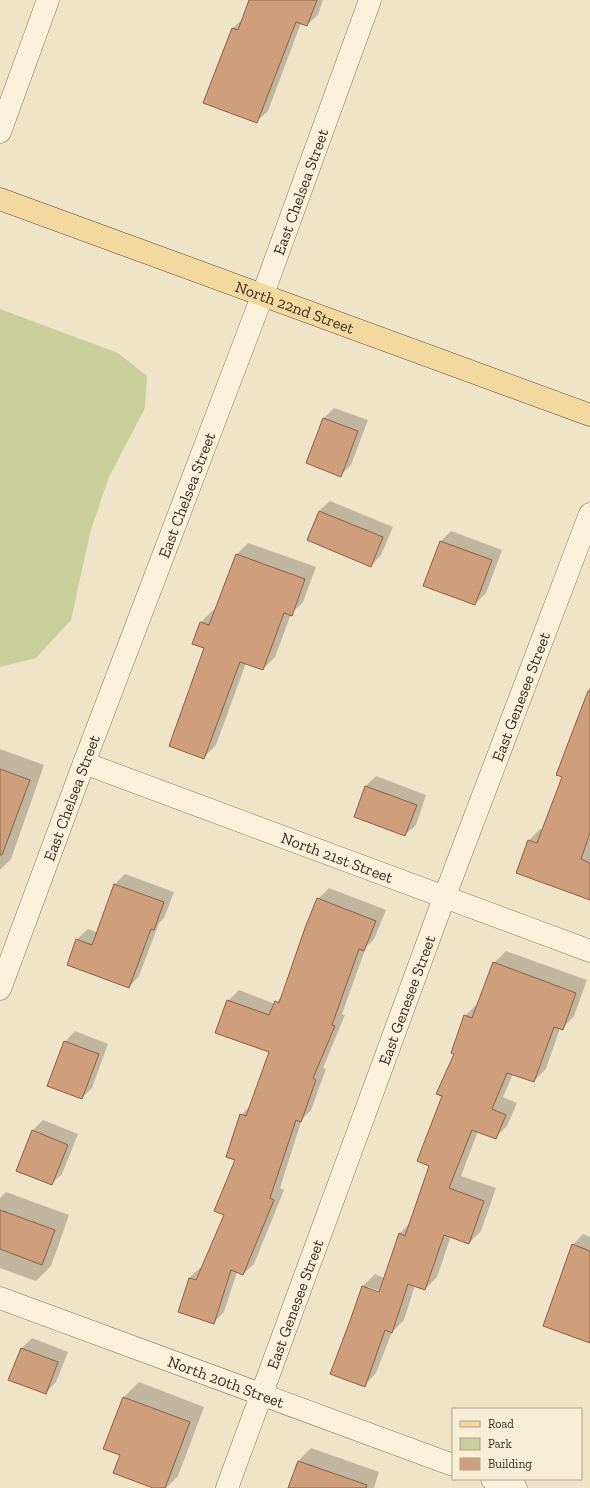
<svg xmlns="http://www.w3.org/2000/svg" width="590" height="1488" viewBox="0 0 590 1488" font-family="'Zilla Slab',serif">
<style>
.green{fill:#c9cf9b}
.shadow{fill:#0003;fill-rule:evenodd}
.building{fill:#cf9f7d;stroke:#8d5f41}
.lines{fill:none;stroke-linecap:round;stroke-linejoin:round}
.minor-casing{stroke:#8d765c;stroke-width:23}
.major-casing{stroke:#5b4430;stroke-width:23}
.minor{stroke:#faf1dc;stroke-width:22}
.major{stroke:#f3d9a0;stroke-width:22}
.labels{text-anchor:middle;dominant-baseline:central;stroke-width:3;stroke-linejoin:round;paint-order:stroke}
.street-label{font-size:16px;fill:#3d2e20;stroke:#f7eed8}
</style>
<rect width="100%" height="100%" fill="#f0e4c8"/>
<!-- green -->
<polygon class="green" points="0,309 118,353 147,376 145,408 109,477 90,533 71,620 36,658 0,667"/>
<!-- shadow -->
<g class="shadow">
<polygon points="250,0 323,0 318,15 307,25 301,23 268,111 257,121 205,102 233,28 244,18"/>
<polygon points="334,408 368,420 351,465 341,475 323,419"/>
<polygon points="330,501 393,527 381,555 371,566 319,511"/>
<polygon points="451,531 502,550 486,593 475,604 425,585 441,541"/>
<polygon points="248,543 316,567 303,602 291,614 275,657 263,669 246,663 216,745 204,757 206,648 193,643 201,622 213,610 215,611 236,555"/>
<polygon points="590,687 590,899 529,840 540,829 543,830 563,777 557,774"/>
<polygon points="0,749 44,765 11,859 0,870"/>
<polygon points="376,776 426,795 416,825 405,835 366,786"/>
<polygon points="125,874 174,892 164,918 159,923 139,976 129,987 77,939 88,929 98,933 115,884"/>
<polygon points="329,888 386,910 374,939 366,947 342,1014 345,1015 323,1068 326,1069 311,1110 302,1119 280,1188 284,1190 254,1264 243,1274 237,1272 224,1312 214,1322 189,1278 200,1268 202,1269 225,1214 236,1159 241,1115 251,1105 270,1052 228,1001 239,990 275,1004 283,995 318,899"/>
<path d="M506 951 587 980 574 1016 562 1029 560 1028 546 1069 534 1081 513 1074 503 1097 517 1103 507 1126 495 1138 478 1131 461 1176 496 1188 481 1231 469 1243 451 1236 437 1277 425 1289 415 1285 404 1320 392 1332 376 1373 364 1386 352 1318 363 1286 375 1274 384 1278 399 1234 410 1223 430 1165 443 1096 465 1016 477 1004H479L494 963ZM368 1287 384 1292 383 1294 368 1289Z"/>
<polygon points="75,1031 108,1044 92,1088 82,1098 65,1042"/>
<polygon points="43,1120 78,1134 62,1174 51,1184 33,1130"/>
<polygon points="6,1192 69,1215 51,1266 36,1281 0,1268 0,1198"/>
<polygon points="583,1234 590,1237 590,1342 573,1245"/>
<polygon points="32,1338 68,1352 56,1382 46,1393 21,1349"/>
<polygon points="139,1382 204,1407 178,1476 166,1488 156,1488 121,1455 124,1397"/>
<polygon points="311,1448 379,1472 374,1488 289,1488 298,1461"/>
</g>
<!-- building -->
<g class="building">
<polygon points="249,0 317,0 307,26 296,22 257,123 203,103 232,28 238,30"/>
<polygon points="323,418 358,431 341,477 306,463"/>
<polygon points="319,511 383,537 371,567 307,540"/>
<polygon points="440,541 492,560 475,605 423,586"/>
<polygon points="236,554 305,579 292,616 284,613 263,670 240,662 204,759 169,746 204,648 192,644 200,622 209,625"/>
<polygon points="588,691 590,691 590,833 581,859 590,863 590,900 516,873 528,840 537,843 562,777 556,775"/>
<polygon points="0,769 30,780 2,855 0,855"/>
<polygon points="365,786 417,805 405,836 354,817"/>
<polygon points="114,884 164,902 154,930 151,929 129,988 67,965 76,939 92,945"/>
<polygon points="317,898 376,921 364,951 359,949 332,1025 335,1026 313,1078 316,1080 301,1122 296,1120 270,1198 274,1200 243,1275 231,1270 214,1324 178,1312 189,1278 196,1280 224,1215 214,1211 235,1160 226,1157 240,1114 246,1116 269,1052 215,1033 227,1000 269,1015 275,1001 279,1003 305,928"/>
<polygon points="493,962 576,993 563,1030 554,1027 534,1082 507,1073 492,1109 506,1115 496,1139 472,1130 449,1188 484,1201 469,1244 444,1235 425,1290 408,1284 392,1333 385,1330 365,1387 330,1374 351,1318 362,1286 379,1292 399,1233 405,1236 429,1166 417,1161 442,1096 436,1094 454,1054 451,1053 464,1015 472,1018"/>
<polygon points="64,1041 99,1054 82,1099 47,1086"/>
<polygon points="32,1130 68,1145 52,1185 16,1171"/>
<polygon points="0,1210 55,1230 42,1265 0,1249"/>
<polygon points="572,1244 590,1251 590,1343 543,1326"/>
<polygon points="21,1348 58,1362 46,1394 8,1380"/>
<polygon points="123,1397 190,1422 165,1488 153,1488 113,1473 120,1455 103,1449"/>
<polygon points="298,1461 367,1485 366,1488 288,1488"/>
</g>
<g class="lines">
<defs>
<g id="minor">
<polyline points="0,132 48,0"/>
<path id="s1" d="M84 763 590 951"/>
<path id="s2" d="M0 989 84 763 263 294 370 0"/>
<path id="s3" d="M0 1298 453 1465"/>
<polyline points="492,1479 516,1488"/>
<path id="s4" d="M227 1488 444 898 590 514"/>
</g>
<g id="major">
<path id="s5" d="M0 199 590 415"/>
</g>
</defs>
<!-- minor casing -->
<use href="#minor" class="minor-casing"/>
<!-- major casing -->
<use href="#major" class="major-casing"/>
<!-- minor -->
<use href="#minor" class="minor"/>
<!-- major -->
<use href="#major" class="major"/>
</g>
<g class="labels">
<!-- street labels -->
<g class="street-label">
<text stroke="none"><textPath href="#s2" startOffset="852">East Chelsea Street</textPath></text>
<text stroke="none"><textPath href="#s5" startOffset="314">North 22nd Street</textPath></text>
<text stroke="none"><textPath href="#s2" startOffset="528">East Chelsea Street</textPath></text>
<text stroke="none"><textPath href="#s4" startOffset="844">East Genesee Street</textPath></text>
<text stroke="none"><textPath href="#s2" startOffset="204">East Chelsea Street</textPath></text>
<text stroke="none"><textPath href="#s1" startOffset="270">North 21st Street</textPath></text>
<text stroke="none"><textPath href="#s4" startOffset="520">East Genesee Street</textPath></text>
<text stroke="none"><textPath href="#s4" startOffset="196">East Genesee Street</textPath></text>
<text stroke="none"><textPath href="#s3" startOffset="241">North 20th Street</textPath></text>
</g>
</g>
<!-- legend -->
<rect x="452" y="1408" width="130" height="72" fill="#f7eed8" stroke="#ada18e"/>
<rect x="460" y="1421" width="20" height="6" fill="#f3d9a0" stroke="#ada18e"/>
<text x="488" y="1428" font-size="12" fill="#3d2e20">Road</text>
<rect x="460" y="1438" width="20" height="12" fill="#c9cf9b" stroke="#ada18e"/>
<text x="488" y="1448" font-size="12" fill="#3d2e20">Park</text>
<rect x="460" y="1458" width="20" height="12" fill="#cf9f7d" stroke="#ada18e"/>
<text x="488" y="1468" font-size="12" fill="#3d2e20">Building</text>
</svg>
